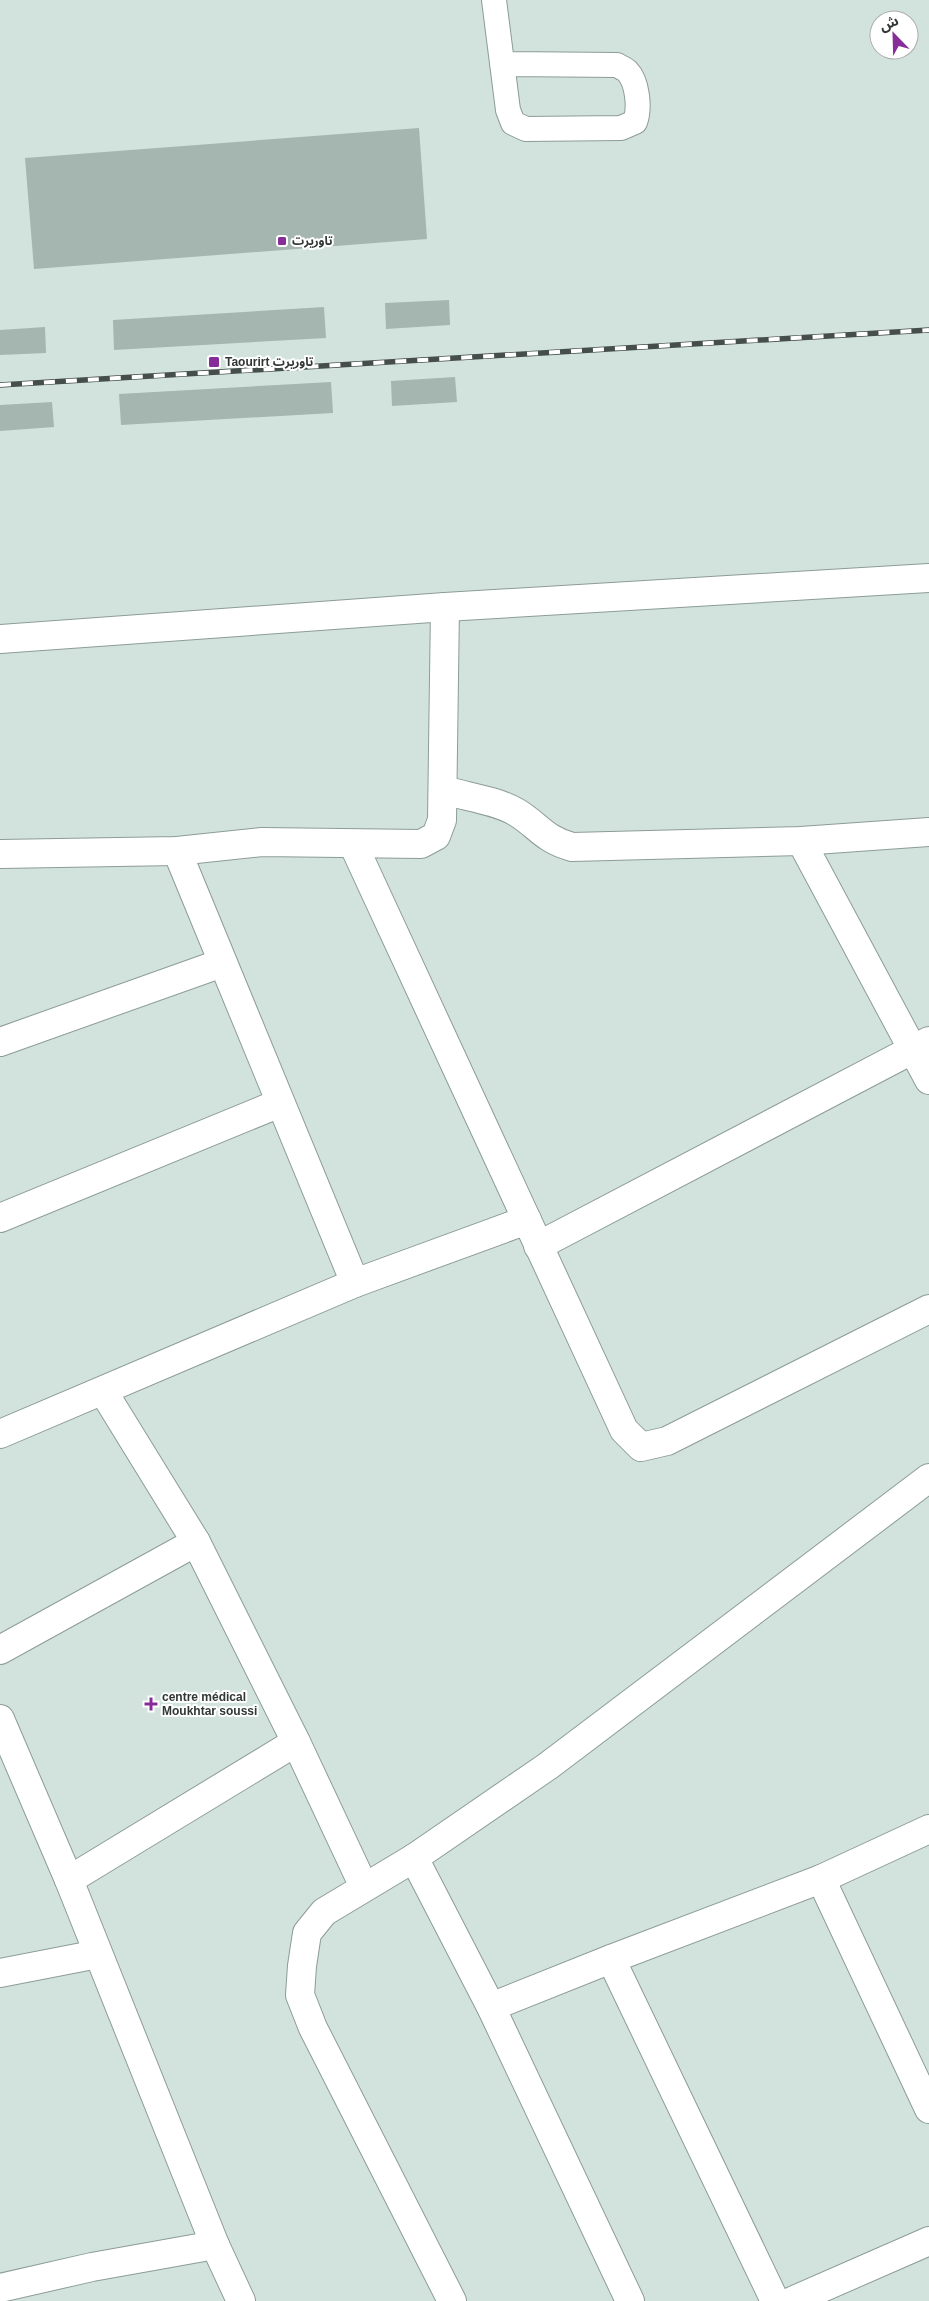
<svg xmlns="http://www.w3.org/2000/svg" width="929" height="2301" viewBox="0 0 929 2301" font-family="Arial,'Noto Sans Arabic',sans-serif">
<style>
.building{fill:#a5b5af}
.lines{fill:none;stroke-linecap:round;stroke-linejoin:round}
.lane-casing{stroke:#8c9c96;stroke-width:26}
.street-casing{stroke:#8c9c96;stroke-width:30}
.lane{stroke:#fff;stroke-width:24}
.street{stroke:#fff;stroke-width:28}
.rail-casing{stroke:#454e4a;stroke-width:5.5}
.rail{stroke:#fff;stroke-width:4;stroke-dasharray:11;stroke-linecap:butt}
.poi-dot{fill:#872d99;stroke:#fff;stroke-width:2}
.labels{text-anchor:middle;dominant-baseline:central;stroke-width:4;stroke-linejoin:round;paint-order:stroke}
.poi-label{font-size:12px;font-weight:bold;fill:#303734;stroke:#fff;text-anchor:start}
</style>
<rect width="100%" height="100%" fill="#d2e3dd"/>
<!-- building -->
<g class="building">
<polygon points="419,128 427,239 34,269 25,158"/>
<polygon points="449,300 450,325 386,329 385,303"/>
<polygon points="324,307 326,338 114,350 113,320"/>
<polygon points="45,327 46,353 0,355 0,330"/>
<polygon points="455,377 457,402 392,406 391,381"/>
<polygon points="331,382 333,413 121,425 119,394"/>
<polygon points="52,402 54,427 0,431 0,405"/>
</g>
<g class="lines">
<defs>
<path id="lane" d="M494 0 508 110 513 123 526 129 621 128 635 122C640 109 638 82 627 71 625 69 620 67 617 65L502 64"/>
<g id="street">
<polyline points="0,639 445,607 929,578"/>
<path d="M444 790C467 797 495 800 516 812 538 825 543 839 572 847L801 841 929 832"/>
<polyline points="801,841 929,1080"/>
<polyline points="353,844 624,1430 641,1447 667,1441 929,1309"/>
<polyline points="177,851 355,1283"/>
<polyline points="0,854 177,851 262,842 421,844 436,836 442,820 445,607"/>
<polyline points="0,1042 222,963"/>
<polyline points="0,1218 280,1103"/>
<polyline points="538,1246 929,1041"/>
<polyline points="103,1391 196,1542 296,1742 364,1887"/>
<polyline points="0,1434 355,1283 527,1220"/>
<polyline points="0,1650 196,1542"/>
<polyline points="0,1719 69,1880 215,2245 241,2301"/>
<polyline points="414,1858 491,2007 630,2301"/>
<polyline points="821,1879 929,2109"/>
<polyline points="69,1880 296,1742"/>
<polyline points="611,1959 775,2301"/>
<polyline points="0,1973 98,1954"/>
<polyline points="491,2007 611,1959 821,1879 929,1829"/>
<polyline points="0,2288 92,2267 215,2245"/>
<polyline points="452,2301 313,2028 300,1995 302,1966 307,1933 324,1912 414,1858 548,1766 929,1478"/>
<polyline points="792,2301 929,2241"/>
</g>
</defs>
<!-- lane casing -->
<use href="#lane" class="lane-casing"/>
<!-- street casing -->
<use href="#street" class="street-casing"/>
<!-- lane -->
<use href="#lane" class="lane"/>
<!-- street -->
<use href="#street" class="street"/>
<defs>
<polyline id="rail" points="0,385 929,330"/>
</defs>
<!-- rail casing -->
<use href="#rail" class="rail-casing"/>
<!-- rail -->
<use href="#rail" class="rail"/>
</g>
<!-- markers -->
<g class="poi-dot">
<rect x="277" y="236" width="10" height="10" rx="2.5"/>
<rect x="208" y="356" width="12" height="12" rx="2.5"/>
<path d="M148.5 1696.5h5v5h5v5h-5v5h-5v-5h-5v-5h5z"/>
</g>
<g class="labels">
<!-- poi labels -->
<g class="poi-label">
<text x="292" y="241">تاوريرت</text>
<text x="225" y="362">Taourirt تاوريرت</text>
<text x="162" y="1697">centre médical<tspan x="162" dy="14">Moukhtar soussi</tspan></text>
</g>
</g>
<!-- north arrow -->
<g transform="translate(894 35) rotate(337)"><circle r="24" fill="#ffffff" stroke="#acafae"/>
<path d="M0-4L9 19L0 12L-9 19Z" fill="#872d99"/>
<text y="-8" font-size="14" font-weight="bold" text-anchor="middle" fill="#303734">ش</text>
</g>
</svg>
